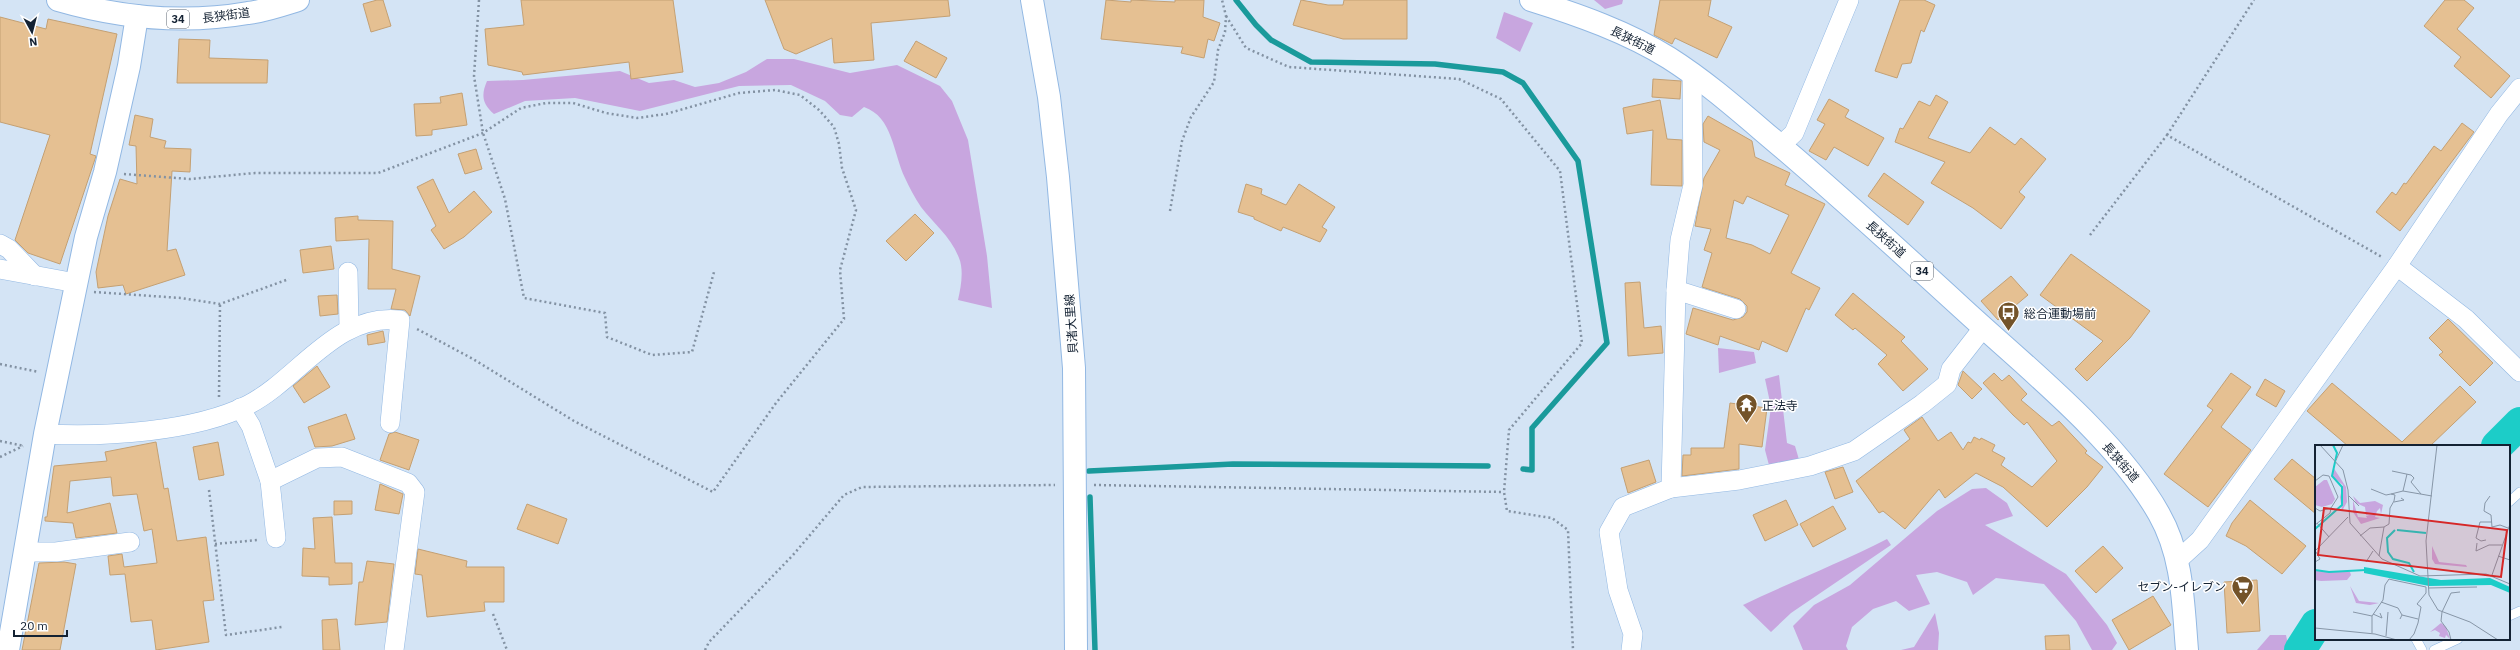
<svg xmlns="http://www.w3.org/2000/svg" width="2520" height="650" viewBox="0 0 2520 650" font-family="'IBM Plex Sans','Noto Sans JP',sans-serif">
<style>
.green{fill:#c8a6df}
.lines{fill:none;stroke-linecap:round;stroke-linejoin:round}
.stream{stroke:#1a9a9b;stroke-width:5.5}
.river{stroke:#1ccdc8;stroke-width:32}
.building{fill:#e5c092;stroke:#c4a073;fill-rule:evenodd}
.service-casing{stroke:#92b8e3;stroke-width:10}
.minor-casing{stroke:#92b8e3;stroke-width:20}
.tertiary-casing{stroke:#92b8e3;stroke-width:24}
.primary-casing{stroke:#92b8e3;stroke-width:24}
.path{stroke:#8392a3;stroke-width:2.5;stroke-dasharray:2 3;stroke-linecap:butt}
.service{stroke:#fff;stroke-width:9}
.minor{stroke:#fff;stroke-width:19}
.tertiary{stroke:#fff;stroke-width:22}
.primary{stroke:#fff;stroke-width:22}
.labels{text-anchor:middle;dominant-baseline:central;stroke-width:3;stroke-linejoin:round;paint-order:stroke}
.shield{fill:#fff;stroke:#5a6470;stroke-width:1}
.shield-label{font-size:11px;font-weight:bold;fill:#142233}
.street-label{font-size:12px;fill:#142233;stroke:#fff}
.poi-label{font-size:12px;fill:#142233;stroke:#fff;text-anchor:start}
.inset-river{fill:none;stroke:#1ccdc8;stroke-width:2}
.inset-road{fill:none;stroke:#8796a7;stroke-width:1}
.view{fill:#d62828;fill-opacity:0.15;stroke:#d62828;stroke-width:2}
.inset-edge{fill:none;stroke:#142233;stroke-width:2}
</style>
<rect width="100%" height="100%" fill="#d4e4f5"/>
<!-- green -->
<g class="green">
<polygon points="1594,0 1623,0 1622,4 1605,9"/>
<polygon points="1504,12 1533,23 1520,52 1496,38"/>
<path d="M767 59H794L850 73 897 65 940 86 952 101 968 140 987 256 992 308 958 300C961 287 964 270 959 258 951 237 934 224 921 207 915 198 909 187 905 178 893 153 893 117 864 107L852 117 840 115 825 101 791 85 739 86 640 111 575 98 525 101 494 114C482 104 481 95 487 81L523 80 620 71 649 83 674 80 695 87 719 83 746 72Z"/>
<polygon points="1718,348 1754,352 1756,363 1719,373"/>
<polygon points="1779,375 1787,443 1795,446 1800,463 1770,469 1765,450 1771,407 1765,379"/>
<polygon points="1986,488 2007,503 2013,516 1985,525 2066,574 2107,625 2117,643 2112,650 2092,650 2076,621 2044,584 1996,578 1973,595 1967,582 1937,572 1916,575 1930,604 1909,611 1896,601 1873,609 1852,627 1846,646 1848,650 1803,650 1793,626 1814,605 1850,585 1937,511 1972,489"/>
<path d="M1887 539 1891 545 1791 613 1771 632 1743 605C1791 582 1840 563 1887 539Z"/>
<polygon points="1935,613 1939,633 1938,650 1901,650 1914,647"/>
<polygon points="2270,635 2286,635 2289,650 2257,650"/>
</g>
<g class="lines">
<!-- stream -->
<g class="stream">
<polyline points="1236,0 1256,25 1271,40 1311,62 1435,64 1503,72 1523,83 1578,161 1607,343 1532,428 1532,470 1523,469"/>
<polyline points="1089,471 1233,464 1488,466"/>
<polyline points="1090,497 1095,650"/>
</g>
<!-- river -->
<g class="river">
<polyline points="2497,446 2520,423"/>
<polyline points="2300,650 2316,625"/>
</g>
</g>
<!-- building -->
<g class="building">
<polygon points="377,0 383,0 391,26 371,32 363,4"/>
<polygon points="521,0 673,0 683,72 631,79 629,62 523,75 522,72 488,65 485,29 524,25"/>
<polygon points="765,0 948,0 950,16 871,23 874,60 834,63 832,38 796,54 784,49"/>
<polygon points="1106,0 1131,2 1131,0 1175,2 1175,0 1204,0 1203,17 1220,23 1214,41 1208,39 1204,58 1181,53 1183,47 1101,39"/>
<polygon points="1301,0 1328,5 1343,5 1344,0 1407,0 1407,39 1343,39 1293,25"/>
<polygon points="1660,0 1711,0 1708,16 1732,27 1717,58 1675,38 1672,44 1654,35"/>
<polygon points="1900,0 1924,0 1935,5 1924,32 1921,30 1911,63 1902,64 1897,78 1875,71"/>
<polygon points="2445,0 2464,0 2474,8 2457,29 2510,76 2491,98 2454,66 2461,57 2424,26"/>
<polygon points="0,17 46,29 48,19 117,34 90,154 96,156 60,264 28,253 15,240 50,135 0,122"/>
<polygon points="179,39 210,40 209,58 268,60 267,83 177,83"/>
<polygon points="916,41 947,58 936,78 904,61"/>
<polygon points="1653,79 1681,81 1680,99 1652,97"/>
<polygon points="462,93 467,125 432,130 432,135 416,136 414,104 441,103 440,97"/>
<polygon points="1936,95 1948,102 1928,138 1970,153 1990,127 2015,145 2021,138 2046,159 2019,192 2025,197 2001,229 1973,208 1931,183 1945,162 1895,142 1900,128 1903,129 1919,101 1930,106"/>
<polygon points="1829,99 1849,110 1845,117 1884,138 1868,166 1834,147 1826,160 1809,151 1825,124 1817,120"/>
<polygon points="1660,100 1667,139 1682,140 1682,186 1651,185 1653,130 1627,134 1623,108"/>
<polygon points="135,115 153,119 150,137 166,141 164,148 191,149 190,172 172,171 167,251 176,249 185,275 126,294 123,285 98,288 96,272 108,216 120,179 137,184 136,146 129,145"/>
<path d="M1708 116 1752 141 1755 157 1790 173 1785 185 1825 204 1791 273 1820 288 1809 310 1806 308 1787 352 1762 341 1759 350 1720 336 1718 345 1686 334 1693 308 1733 320 1743 317 1747 312V306L1740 299 1702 287 1712 253 1704 250 1711 229 1695 226 1704 178 1720 150 1704 142 1703 124ZM1747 196 1789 215 1770 254 1752 245 1726 238 1734 200 1743 204Z"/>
<polygon points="2462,123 2474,132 2400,231 2376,212 2392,192 2396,195 2404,183 2406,184 2434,146 2441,151"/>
<polygon points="476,149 482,169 465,174 458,154"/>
<polygon points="1884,173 1924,202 1908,225 1868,196"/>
<polygon points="433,179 449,213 474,191 492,212 464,237 444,249 431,230 436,226 417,187"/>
<polygon points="1246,184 1262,189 1261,194 1286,205 1299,184 1335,207 1322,227 1327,230 1320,242 1283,227 1281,231 1254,219 1254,217 1238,212"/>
<polygon points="915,214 934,233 906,261 886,241"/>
<polygon points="358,216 358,220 393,221 392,269 420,276 410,316 405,310 391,309 396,289 368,289 369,239 336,241 335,218"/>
<polygon points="331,246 334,269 303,273 300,250"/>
<polygon points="2071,254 2150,311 2130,338 2087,381 2075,369 2103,341 2040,295"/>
<polygon points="2011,276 2028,295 1998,320 1981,301"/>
<polygon points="1640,282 1644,328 1661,326 1663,353 1628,356 1625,283"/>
<polygon points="1853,293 1905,337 1901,341 1928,369 1903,391 1878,364 1887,355 1855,328 1853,330 1835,315"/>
<polygon points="337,295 338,314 320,316 318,296"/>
<polygon points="2448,319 2493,363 2470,386 2439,355 2443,352 2429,338"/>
<polygon points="383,331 385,342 368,345 367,335"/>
<polygon points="317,366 330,387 304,403 293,386"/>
<polygon points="1963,371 1982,389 1972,399 1958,385"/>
<polygon points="1994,373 2002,381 2009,375 2027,394 2021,400 2052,426 2059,421 2087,451 2085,453 2103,467 2087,487 2047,527 2003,487 1976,473 1945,498 1939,489 1905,529 1883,511 1879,513 1856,481 1910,439 1904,430 1922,417 1938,441 1951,432 1963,450 1968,442 1971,443 1974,437 1980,440 1981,438 1995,445 1992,451 2005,458 2001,465 2032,487 2057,461 2027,422 2024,425 2013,415 1983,383"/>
<polygon points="2231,373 2251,387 2221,427 2251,450 2208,507 2164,474 2213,410 2207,406"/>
<polygon points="2265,379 2285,391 2276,407 2256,395"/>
<polygon points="2332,383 2402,442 2460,386 2476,402 2430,446 2348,446 2307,411"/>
<polygon points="1730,403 1767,408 1762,447 1739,444 1739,469 1682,476 1683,455 1691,455 1691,448 1724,448"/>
<polygon points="346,414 355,439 332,446 315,447 308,427"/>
<polygon points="395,432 419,440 409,470 380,460 389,434"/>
<polygon points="156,442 164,489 168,488 177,541 206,537 214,600 203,601 209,642 156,650 152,620 131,622 125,574 110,575 108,556 122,554 124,567 157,563 152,529 144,531 137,494 113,496 111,477 70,481 67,513 110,503 117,533 76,538 73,523 45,521 45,517 47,517 54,466 107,461 105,452"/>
<polygon points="218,442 224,475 199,480 193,447"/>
<polygon points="2292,459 2316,479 2316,514 2274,479"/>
<polygon points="1649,460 1656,482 1628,493 1621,468"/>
<polygon points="1843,467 1853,492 1835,499 1825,472"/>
<polygon points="380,484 403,494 399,514 375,510"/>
<polygon points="1786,500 1798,525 1765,541 1753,515"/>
<polygon points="2250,500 2306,546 2282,574 2246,546 2226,536 2232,523"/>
<polygon points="334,501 352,501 352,514 334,515"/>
<polygon points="527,504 567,519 558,544 517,529"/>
<polygon points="1833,506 1846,529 1813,547 1800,524"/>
<polygon points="332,517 335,563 352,563 352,584 329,585 329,577 302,576 303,548 315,549 313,518"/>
<polygon points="2103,546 2123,568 2096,593 2075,571"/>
<polygon points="418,549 467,561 466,567 504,567 504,602 484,602 485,611 427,617 422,575 415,574"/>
<polygon points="367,561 394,564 387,622 355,625 359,582 363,582"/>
<polygon points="64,562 76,564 60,650 22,650 39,563"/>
<polygon points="2257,580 2260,631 2227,633 2224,582"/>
<polygon points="2153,596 2171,625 2129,650 2112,620"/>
<polygon points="337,619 340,650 323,650 322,620"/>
<polygon points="2069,635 2070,650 2046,650 2045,636"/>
</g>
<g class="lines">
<defs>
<g id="service">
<polyline points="2509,502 2520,492"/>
<polyline points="2509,616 2520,611"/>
<polyline points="2416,639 2422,650"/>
<polyline points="2434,650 2458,639"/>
</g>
<g id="minor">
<polyline points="1780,146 1794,133 1849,0"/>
<polyline points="0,244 9,249 35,276"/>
<polyline points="2397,266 2466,319 2520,372"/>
<polyline points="0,269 76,283"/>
<polyline points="348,272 349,328"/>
<polyline points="1676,290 1736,309"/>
<polyline points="240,408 251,426 270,481 276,538"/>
<path d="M45 434C105 437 194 432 248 405 300 378 335 313 400 320L390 423"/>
<polyline points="270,481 317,458 342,457 408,483 415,492 394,650"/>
<polyline points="1671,488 1739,480 1810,466 1854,451 1922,404 1947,384 1951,369 1983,328"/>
<polyline points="26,552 56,552 130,542"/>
<polyline points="2178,560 2200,540 2397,266 2499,114 2520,88"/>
<polyline points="1631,650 1633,634 1618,590 1609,532 1623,507 1671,488 1676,290 1680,240 1693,185 1692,74"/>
</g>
<g id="tertiary">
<polyline points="1032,0 1049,97 1058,177 1074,368 1076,650"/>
<polyline points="8,650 45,434 86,237 105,172 129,66 137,16"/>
</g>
<g id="primary">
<path d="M58 0C120 18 185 24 248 13 265 11 282 5 298 0"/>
<path d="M1531 0C1579 15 1627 32 1669 58 1710 84 1746 117 1783 148 1844 200 1903 254 1963 309 2026 367 2117 439 2159 514 2183 556 2183 603 2187 650"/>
</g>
</defs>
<!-- service casing -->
<use href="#service" class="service-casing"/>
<!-- minor casing -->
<use href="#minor" class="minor-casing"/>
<!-- tertiary casing -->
<use href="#tertiary" class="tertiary-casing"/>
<!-- primary casing -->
<use href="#primary" class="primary-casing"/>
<!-- path -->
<g class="path">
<polyline points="479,0 474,76 483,133 505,199 524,298 605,313 607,337 652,355 692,352 714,272"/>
<polyline points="1226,16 1246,48 1289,67 1459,79 1501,99 1560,171 1582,343 1509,430 1504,492 1507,511 1552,518 1568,530 1573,650"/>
<polyline points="2167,135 2254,0"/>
<polyline points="124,174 190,179 255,173 378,173 483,133 521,108 546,103 573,103 606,113 637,118 666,114 739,93 775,90 800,95 819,110 834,127 839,144 842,168 856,210 840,270 844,319 776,403 713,492 574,421 473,359 417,329"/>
<polyline points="1170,211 1182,141 1191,117 1214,82 1218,50 1225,32 1226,16 1222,0"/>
<polyline points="2090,235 2167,135 2382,257"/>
<polyline points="94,292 181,298 220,304 289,279"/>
<polyline points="0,364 39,372"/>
<polyline points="219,397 220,304"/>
<polyline points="0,441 24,446"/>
<polyline points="0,457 23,446"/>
<polyline points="1094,485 1504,492"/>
<polyline points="209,490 226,635 282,627"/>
<polyline points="215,544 258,540"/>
<polyline points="493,614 507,650"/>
<polyline points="705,650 709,642 793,555 844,495 862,487 1055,485"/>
</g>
<!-- service -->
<use href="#service" class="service"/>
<!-- minor -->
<use href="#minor" class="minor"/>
<!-- tertiary -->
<use href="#tertiary" class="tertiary"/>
<!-- primary -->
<use href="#primary" class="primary"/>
</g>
<!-- icons -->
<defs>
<symbol id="bus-pin" viewBox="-11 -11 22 30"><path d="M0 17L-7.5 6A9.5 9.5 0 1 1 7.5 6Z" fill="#735329" stroke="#fff"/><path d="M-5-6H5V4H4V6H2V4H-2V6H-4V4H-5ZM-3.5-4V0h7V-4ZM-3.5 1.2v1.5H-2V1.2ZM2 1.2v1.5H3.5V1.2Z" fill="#fff"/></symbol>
<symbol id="temple-pin" viewBox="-11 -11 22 30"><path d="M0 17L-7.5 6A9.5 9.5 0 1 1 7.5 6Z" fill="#735329" stroke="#fff"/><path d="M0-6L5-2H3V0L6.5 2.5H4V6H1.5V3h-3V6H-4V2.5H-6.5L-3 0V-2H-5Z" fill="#fff"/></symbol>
<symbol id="supermarket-pin" viewBox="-11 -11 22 30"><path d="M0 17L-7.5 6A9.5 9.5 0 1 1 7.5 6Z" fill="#735329" stroke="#fff"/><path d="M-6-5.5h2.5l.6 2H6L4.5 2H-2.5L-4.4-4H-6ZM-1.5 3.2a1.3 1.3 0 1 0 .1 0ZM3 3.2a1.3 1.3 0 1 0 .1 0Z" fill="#fff"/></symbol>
</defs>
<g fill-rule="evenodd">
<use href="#bus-pin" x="1996" y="300" width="25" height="34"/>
<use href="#temple-pin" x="1734" y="392" width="25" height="34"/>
<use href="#supermarket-pin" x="2230" y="574" width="25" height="34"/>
</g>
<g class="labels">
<!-- shield labels -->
<g class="shield">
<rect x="167" y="10" width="22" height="18" rx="3"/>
<rect x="1911" y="262" width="22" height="18" rx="3"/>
</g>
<g class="shield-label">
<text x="178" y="19">34</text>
<text x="1922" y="271">34</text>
</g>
<!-- street labels -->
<g class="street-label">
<text transform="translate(226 15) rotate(-7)">長狭街道</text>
<text transform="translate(1633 40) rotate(26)">長狭街道</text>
<text transform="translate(1886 239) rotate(42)">長狭街道</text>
<text transform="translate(1071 324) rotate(-94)">貝渚大里線</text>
<text transform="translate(2121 462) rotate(49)">長狭街道</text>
</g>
<!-- poi labels -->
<g class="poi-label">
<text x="2024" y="313">総合運動場前</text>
<text x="1762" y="405">正法寺</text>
<text x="2226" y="586" text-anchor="end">セブン-イレブン</text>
</g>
</g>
<!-- overview -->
<g transform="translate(2315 445)">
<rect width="195" height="195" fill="#d4e4f5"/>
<path d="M18 22 31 42 32 57 27 66 25 52 28 40 18 32ZM9 35H12L20 54 17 59 7 62 0 60V42ZM38 51 45 58 60 56 68 60 66 69 65 63 62 66 60 72 65 73 46 79 38 67V55L43 72 52 73 51 71 58 69 51 70 50 62 41 58ZM117 101 124 117 151 120 152 122 120 119 117 114ZM0 126 35 127 36 130 32 135 6 136 0 135ZM35 141 44 156 64 158 55 160 41 158ZM126 178 131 182 135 194 131 190 130 193 124 191 125 188 120 185 115 187Z" fill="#c8a6df"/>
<path d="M49 122 126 135 175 133 195 142V148L176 140 114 141 49 128Z" fill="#1ccdc8"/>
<path class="inset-river" d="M0 84 27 60V42L17 31 22 8 18 0M80 85 72 93 73 107 78 114 94 118 99 127M82 85 111 88M0 125 14 127 51 125"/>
<path class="inset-road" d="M5 0 28 25 33 45 35 78 67 114 105 131 171 129 195 139M122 0 111 96 114 150 123 165 155 177 183 195M21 15 28 0M77 26 96 30 99 33 96 37 106 49M0 36 8 30 14 31 23 52 16 63 5 66 0 63M56 44 71 50 76 49M88 46 117 51M34 51 44 61M175 51 170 58 169 66 176 70 177 82 185 80 193 83M79 57 89 55 86 53M2 78 14 92M0 80 15 68 16 63M45 91 55 83 69 82M171 95 166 96 161 93 165 77H177M162 98 161 106 174 100H187M0 106 33 72M64 111 69 82 74 79 75 63 79 56 80 50 76 49 88 46 92 29M183 111 195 115M0 117 5 114 1 107M51 117 58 106M177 130 195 79M113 143 162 142M66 157 83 163 87 170 85 174M38 167 57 171M58 169 67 173 65 168M87 170 103 174M0 183 60 189 82 195M57 188V171L68 155 70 140 74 134 78 135 111 142V148L102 159 106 162 103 178 99 189 94 195M71 191 73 167M136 195 134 187 126 176 127 167 136 148 145 147"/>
<path class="view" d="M9 63 192 85 186 132 3 110Z"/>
<rect width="195" height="195" class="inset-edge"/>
</g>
<!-- north arrow -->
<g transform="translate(32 32) rotate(173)" stroke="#ffffff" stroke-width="3" paint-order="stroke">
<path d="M0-3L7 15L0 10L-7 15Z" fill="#142233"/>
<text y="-6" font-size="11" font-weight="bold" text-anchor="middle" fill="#142233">N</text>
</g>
<!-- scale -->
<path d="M14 630v6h53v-6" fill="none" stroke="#142233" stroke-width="2"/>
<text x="20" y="630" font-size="12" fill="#142233" stroke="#ffffff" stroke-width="3" paint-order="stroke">20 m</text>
</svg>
